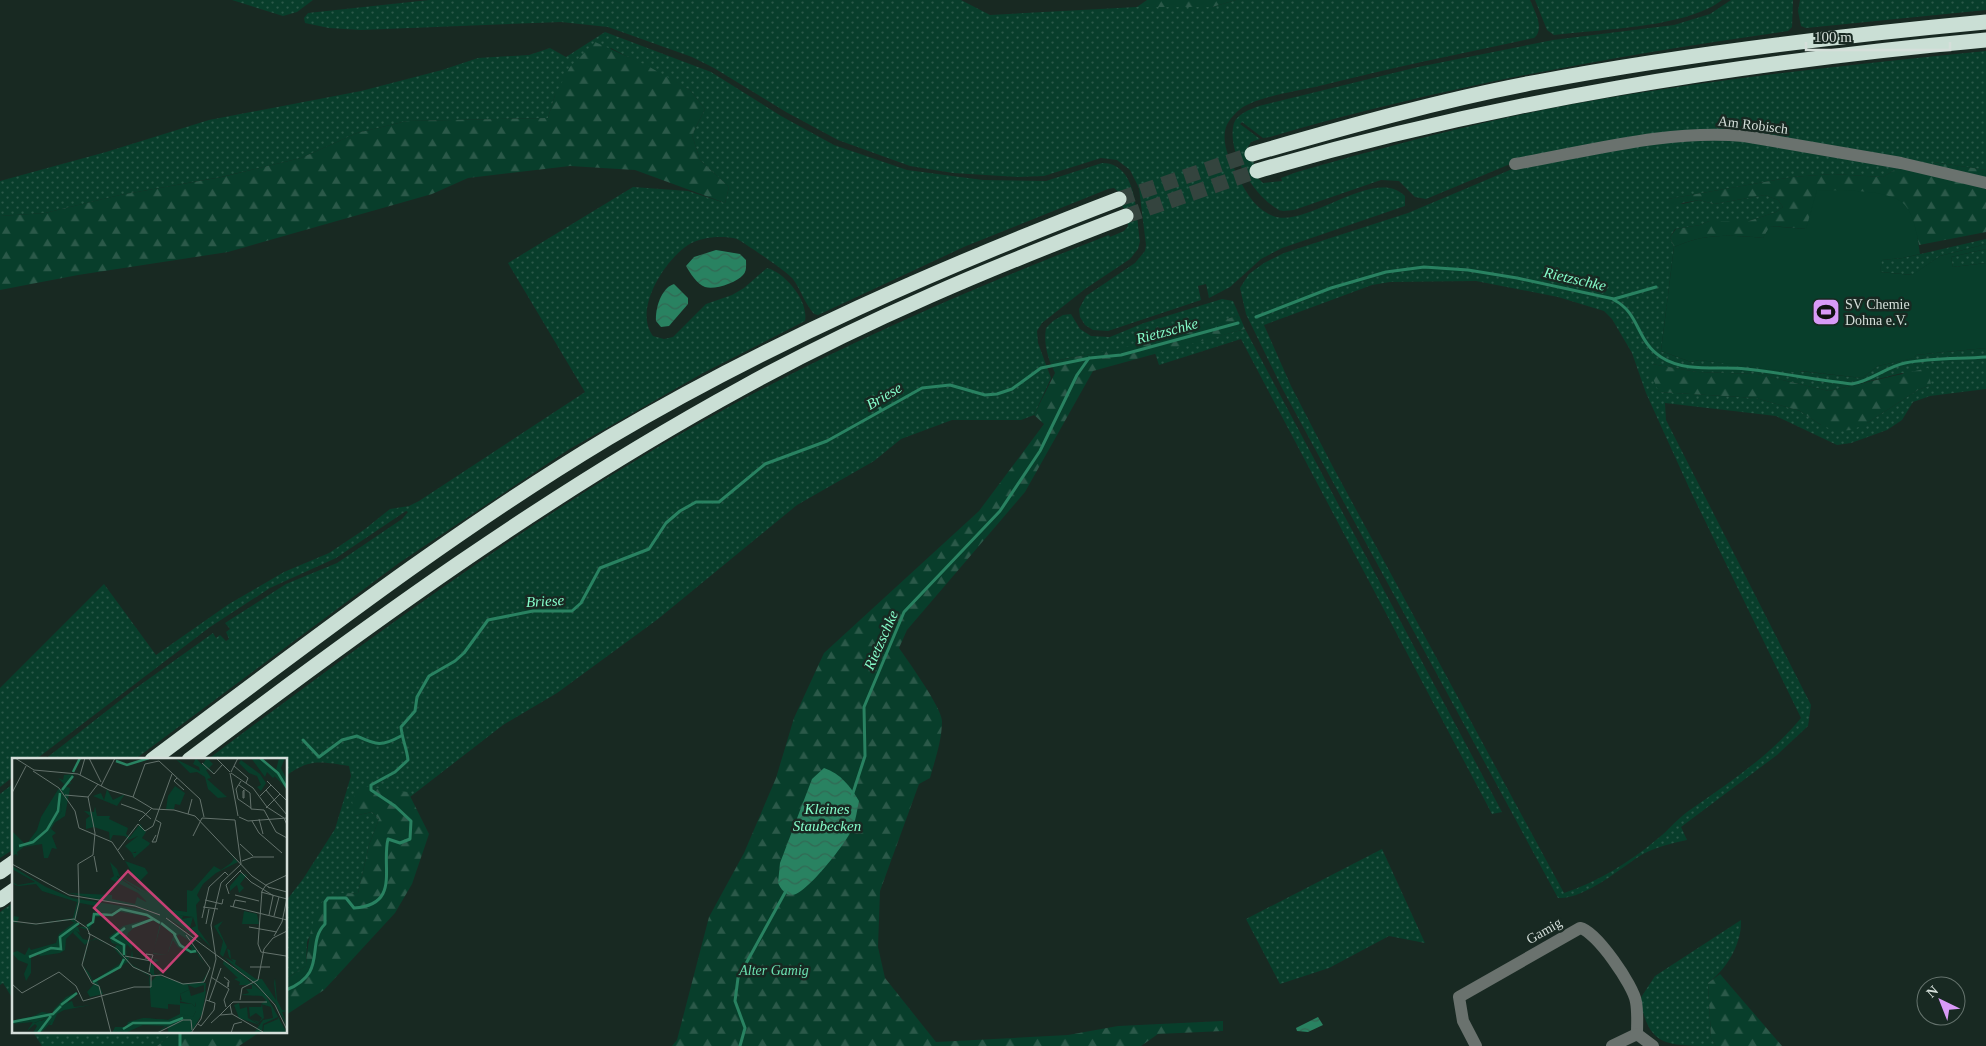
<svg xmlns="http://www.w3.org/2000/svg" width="1986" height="1046" viewBox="0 0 1986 1046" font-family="Georgia,serif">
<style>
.grass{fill:url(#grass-dots);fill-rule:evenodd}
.forest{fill:url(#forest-firs)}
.garden{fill:#083e2b}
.water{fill:url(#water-waves)}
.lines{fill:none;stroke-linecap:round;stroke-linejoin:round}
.stream{stroke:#298261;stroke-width:3}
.highway-tunnel{stroke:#34443e;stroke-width:15;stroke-dasharray:15 8;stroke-linecap:butt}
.minor{stroke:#6a726e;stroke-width:12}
.highway{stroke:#cadfd5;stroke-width:15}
.labels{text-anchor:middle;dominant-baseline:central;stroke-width:5;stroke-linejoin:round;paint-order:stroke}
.street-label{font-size:14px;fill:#d5dfda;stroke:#182922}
.poi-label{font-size:14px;fill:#d5dfda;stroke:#182922;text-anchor:start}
.park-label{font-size:14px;font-style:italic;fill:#6be1b1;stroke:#182922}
.water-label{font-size:15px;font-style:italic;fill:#85fbc9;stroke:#182922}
.inset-river{fill:none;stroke:#298261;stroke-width:2.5}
.inset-road{fill:none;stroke:#64726c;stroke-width:1}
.view{fill:#c64074;fill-opacity:0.15;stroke:#c64074;stroke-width:2.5}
.inset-edge{fill:none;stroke:#d5dfda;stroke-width:2.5}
</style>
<defs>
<pattern id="grass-dots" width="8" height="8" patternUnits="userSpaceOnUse" patternTransform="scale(1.25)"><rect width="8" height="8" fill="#083e2b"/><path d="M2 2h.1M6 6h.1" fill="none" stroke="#2b5949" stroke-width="1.8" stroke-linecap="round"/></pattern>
<pattern id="forest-firs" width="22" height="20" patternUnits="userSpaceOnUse" patternTransform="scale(1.25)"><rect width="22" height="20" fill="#083e2b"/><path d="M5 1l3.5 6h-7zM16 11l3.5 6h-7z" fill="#2b5949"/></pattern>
<pattern id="water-waves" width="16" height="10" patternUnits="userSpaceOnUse" patternTransform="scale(1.25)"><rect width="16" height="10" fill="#298261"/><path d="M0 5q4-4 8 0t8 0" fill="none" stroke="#326954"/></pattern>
</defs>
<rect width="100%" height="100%" fill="#182922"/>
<!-- grass -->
<g class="grass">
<polygon points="232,0 313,0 297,12 283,16"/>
<path d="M429 0H961L990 15 1137 7H1212L1236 0H1530C1535 12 1545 29 1534 38 1462 53 1391 68 1319 86 1298 91 1261 96 1243 107 1236 112 1229 119 1226 127 1221 143 1230 161 1237 174 1245 191 1254 208 1273 216 1307 229 1375 165 1405 196V206L1282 248 1261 259 1230 287 1209 298 1206 284 1198 286 1201 300 1108 331 1093 330 1085 325 1080 317 1079 309 1086 296 1135 263 1145 251 1146 245 1139 188 1130 170 1117 160 1101 158 1044 176 1018 177 953 173 910 166 838 140 786 112 714 68 692 57 608 27 561 22 361 30 329 28 305 23 304 18 308 13Z"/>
<path d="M1535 0H1722C1686 28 1600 29 1554 35L1547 30Z"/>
<path d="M1731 0H1793L1792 27 1788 31C1613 56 1440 87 1270 137L1263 138 1242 122 1240 124 1260 139 1251 142 1247 149 1254 163V174L1263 183 1282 181 1281 178 1297 172C1378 149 1460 127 1543 110 1690 81 1838 66 1986 51V170L1934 162 1933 165 1742 132 1515 162 1426 199 1415 197 1399 181 1381 180 1294 210C1290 210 1282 212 1279 210 1254 196 1226 152 1234 123 1237 114 1251 109 1259 106L1418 67 1553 40 1674 25 1710 14Z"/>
<polygon points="1800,0 1986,0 1986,10 1806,28 1801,26 1798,11"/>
<path d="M605 32 711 72 781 116 834 145 907 170 983 180 1046 181 1102 163C1138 163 1136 215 1140 241L1138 249 1130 259 1085 289 1042 323 1037 331 1038 343 1051 378 1034 415 1021 420H952L901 439 874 461 797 505 658 619 557 693 503 725 410 797 408 792 354 816 372 812 379 819 369 845 358 893 330 895 307 942 306 966 286 979V901L303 879 335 829 351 776 349 766C321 762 310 758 286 776V760H207C374 635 542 509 725 409 849 341 977 286 1109 235L1110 237 1124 231 1128 226V214L1122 206 1120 193 1114 188 1108 189 966 246 818 315 814 314C805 304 801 290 793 279 789 273 743 242 737 239 722 235 701 237 688 245 664 261 633 310 653 336L664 339 673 337 706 304 732 295 744 288 767 268C786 273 809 302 805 321L703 373 568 450 399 563 134 760H44L136 688 213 633 216 638 220 635 226 641 229 639 226 632 230 629 225 623 286 584 337 563 402 519 408 512 406 511 336 558 270 588 210 627 35 760H14V776L0 787V688L104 584 156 655 229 604 284 572 329 553 365 529 390 509 409 506 419 501 585 392 508 263 633 187 688 191 725 203 729 187 700 160 692 135 705 109 690 90 611 48 555 95 548 118 407 121 357 133 301 158 221 177 120 195 45 213 0 216V181L106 152 209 120 361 91 442 70 478 58 529 55 550 48 566 57Z"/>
<path d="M1720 137 1901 166 1883 177 1832 174 1792 177 1668 199 1683 204 1699 200 1714 204 1765 195 1778 200 1783 207 1776 212 1749 221H1709L1700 225 1675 229 1670 237 1674 247 1661 351 1691 362 1699 360 1862 378 1878 366 1913 358 1916 355 1986 348V389L1930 396 1913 402 1902 420 1887 430 1851 443 1837 445 1776 416 1665 403 1666 420 1811 705 1808 726 1777 755 1681 827 1687 840C1672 843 1657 847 1643 854 1620 868 1586 899 1558 898L1282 388 1246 314 1240 288 1249 274 1264 263 1284 253 1408 213 1517 167 1642 145ZM1476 281 1558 297 1604 311 1612 319 1632 353 1646 393 1691 492 1801 718C1769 757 1728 783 1687 812 1676 820 1667 832 1656 840 1630 862 1597 882 1564 893L1333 467 1291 386 1264 325 1372 285 1390 282ZM1652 364 1697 372 1757 374 1829 391 1902 373 1931 385 1918 390 1867 423 1821 425 1800 411 1756 398 1659 392Z"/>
<polygon points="1986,239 1986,244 1940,256 1913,275 1880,272 1881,260 1903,258"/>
<polygon points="1986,249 1986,263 1953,267 1951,257"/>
<path d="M1222 299 1233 301 1239 315C1216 323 1194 332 1170 338 1131 349 1090 353 1050 362 1046 350 1044 340 1046 328L1053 321 1063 315 1071 314 1080 329 1091 336 1110 337 1144 323Z"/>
<polygon points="1245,329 1502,812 1492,814 1241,339 1159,365 1155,353"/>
<polygon points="14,783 14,849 0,858 0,794"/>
<polygon points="1382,849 1425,943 1389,936 1329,968 1280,984 1246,919"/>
<polygon points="14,902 14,1001 3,983 0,985 0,912"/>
<path d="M1741 920C1742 943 1727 969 1708 983L1711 1038 1716 1046C1664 1046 1649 1046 1640 999L1655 976Z"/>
<polygon points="33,1032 175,1032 157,1046 42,1046"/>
</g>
<!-- forest -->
<g class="forest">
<polygon points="1147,0 1236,0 1212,7 1137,7"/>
<polygon points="595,42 646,65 690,90 705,109 692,135 700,160 729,187 725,203 635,170 570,166 468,178 432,194 228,252 78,275 0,290 0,216 45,213 120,195 222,177 301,158 357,133 407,121 548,118 555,95 570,67"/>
<polygon points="1934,162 1986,170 1986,179 1933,165"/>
<path d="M1901 166 1986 188V232L1919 245 1913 222 1806 229 1771 226 1763 238C1729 235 1707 233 1674 247L1670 237 1676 229 1700 225 1709 221H1749L1776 212 1783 207 1778 200 1765 195 1714 204 1699 200 1665 206 1668 199 1792 177 1832 174 1883 177Z"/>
<path d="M1239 315 1245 329 1093 371 1025 492 907 630 899 648C908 661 942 708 942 721 942 740 935 760 930 778L919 784 880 891 878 947 885 978 936 1042 1068 1035 1118 1026 1223 1021V1031L1158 1034 1141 1046H672L677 1040 709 917 744 853 776 778 794 718 824 653 979 511 1044 424 1034 415 1055 373 1050 362 1171 338Z"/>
<polygon points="1652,364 1697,372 1757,374 1829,391 1928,368 1931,385 1918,390 1867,423 1852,430 1836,431 1821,425 1800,411 1756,398 1659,392 1649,370"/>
<path d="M361 786 408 792 429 834 412 884 395 913 324 990 286 1015V979L306 966C307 950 313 900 331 895 339 892 350 894 358 893L369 845 379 819 372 812 354 816 352 800Z"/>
<polygon points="1720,974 1782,1046 1716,1046 1711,1038 1708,983"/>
<polygon points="175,1032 260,1032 239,1046 157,1046"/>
</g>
<!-- garden -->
<path class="garden" d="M1817 190C1839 191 1890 188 1905 205 1915 217 1918 239 1920 254L1903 258 1882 260 1880 272 1912 275 1940 256 1986 244V249L1951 257 1953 267 1986 263V348L1916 355 1914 358 1878 366 1862 378 1801 371 1799 373 1699 360 1691 362 1661 351 1674 247C1707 233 1729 235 1763 238L1770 226 1806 229Z"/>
<!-- water -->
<g class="water">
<path d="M716 250 740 254 746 260C746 265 747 271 743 275 736 283 715 290 705 287 697 284 690 273 686 266L694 257Z"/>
<path d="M674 284 688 298V304L669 326 661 327 656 321C655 309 661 288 674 284Z"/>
<path d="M824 768C841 774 850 786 859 801 857 810 856 819 853 827 848 841 806 895 792 895 785 895 781 889 778 883L780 863 812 779Z"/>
<polygon points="1318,1017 1323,1025 1308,1032 1297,1031 1296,1028"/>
</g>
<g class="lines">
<!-- stream -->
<g class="stream">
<path d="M1614 300C1640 313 1636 341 1661 357 1685 373 1719 366 1746 369 1782 373 1817 380 1852 384 1871 381 1886 367 1905 363 1931 358 1960 359 1986 357"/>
<polyline points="1256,317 1331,288 1386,272 1424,267 1468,270 1517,278 1614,299 1656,287"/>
<polyline points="873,396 881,410"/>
<path d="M303 740 319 757 342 740 357 736C377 745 381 747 401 736"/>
<polyline points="852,796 865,756 864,707 904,612 1000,511 1040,451 1077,375 1089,358"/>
<path d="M286 990C329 973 305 944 325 924V902L328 898H346L354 908C401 905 381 867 388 839L400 843 410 839 411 821 395 806 371 790V785L395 772 408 760C407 749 402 739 401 727L415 711 417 697 429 676 455 661 464 653 488 620 533 611H572L581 603 600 568 649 549 666 523 680 511 696 502H719L765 464 827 441 922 388 950 385 985 395 997 394 1012 389 1041 368 1090 358 1121 355 1238 323"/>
<polyline points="180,1032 180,1046"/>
<polyline points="740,1046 745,1028 735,1001 738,978 787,889"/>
</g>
<!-- highway-tunnel -->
<g class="highway-tunnel">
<polyline points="1119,199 1252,154"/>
<polyline points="1126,216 1257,171"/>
</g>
<!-- minor -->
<g class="minor">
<path d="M1515 164C1590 151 1668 129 1744 136L1901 163 1986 183"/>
<path d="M1476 1046 1463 1021 1459 997 1580 928C1596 931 1634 986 1636 1002 1638 1013 1637 1024 1637 1034"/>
<polyline points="1612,1046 1637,1034 1653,1046"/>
</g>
<!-- highway -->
<g class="highway">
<path d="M1252 154C1346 127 1441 100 1537 82 1686 54 1836 36 1986 22"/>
<path d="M1257 171C1497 101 1738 63 1986 40"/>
<path d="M152 760C301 649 448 534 608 438 770 342 944 266 1119 199"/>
<path d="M189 760C367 625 546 495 742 388 865 320 995 266 1126 216"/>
<polyline points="0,872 14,862"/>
<polyline points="0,900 14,890"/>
</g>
</g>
<!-- icons -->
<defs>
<symbol id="stadium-square" viewBox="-11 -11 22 22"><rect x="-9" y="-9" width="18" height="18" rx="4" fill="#d99af7" stroke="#182922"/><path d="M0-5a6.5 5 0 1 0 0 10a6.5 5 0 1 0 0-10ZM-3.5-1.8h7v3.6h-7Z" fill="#111"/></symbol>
</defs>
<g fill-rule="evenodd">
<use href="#stadium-square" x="1810" y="296" width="32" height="32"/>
</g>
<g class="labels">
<!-- street labels -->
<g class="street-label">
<text transform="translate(1753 125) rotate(7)">Am Robisch</text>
<text transform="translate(1544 931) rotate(-30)">Gamig</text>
</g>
<!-- poi labels -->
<g class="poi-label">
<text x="1845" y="304">SV Chemie<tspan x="1845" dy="16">Dohna e.V.</tspan></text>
</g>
<!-- park labels -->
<g class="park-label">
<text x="774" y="970">Alter Gamig</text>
</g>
<!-- water labels -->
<g class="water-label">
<text transform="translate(1575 279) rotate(13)">Rietzschke</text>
<text transform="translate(1167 331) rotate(-15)">Rietzschke</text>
<text transform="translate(884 396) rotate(-30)">Briese</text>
<text transform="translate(545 601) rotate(-3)">Briese</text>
<text transform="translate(881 640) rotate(-66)">Rietzschke</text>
<text x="827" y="809">Kleines<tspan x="827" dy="17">Staubecken</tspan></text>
</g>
</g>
<!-- overview -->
<g transform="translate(12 758)">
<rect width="275" height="275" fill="#182922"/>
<path d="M184 0 190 7 195 0 201 6 197 10 202 15 196 11 194 12 199 20 195 21 215 39 206 40 196 31 193 19 185 14 178 15 164 1 188 13 187 9 181 6ZM245 0 264 12 267 0H273L269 10 275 22V31ZM62 16 57 24 60 25 53 28 58 30 53 58 42 65 50 52 48 37H52L49 33 52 26 46 20 51 22 52 17ZM163 28 173 35 168 47 163 46 162 51H154L156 38ZM83 48 85 58H98L97 61 116 70 114 76 118 79 128 66 134 74 130 80 138 85 137 87 122 100 120 95H124L126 78 117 82 113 78 101 77 98 83 97 74 82 69 74 71V61L78 58 72 53 82 54ZM0 73 12 85 5 88 4 96 0 98ZM113 103 133 110 136 115 127 124 147 139 158 153 171 158 170 161 181 159 178 170 190 183 155 159 184 183 181 185 167 176 163 181 178 193 180 190 172 184 181 188 188 198 192 206 185 195H178L166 189 161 182 155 197 141 196 148 166 133 158 103 153 93 157 83 154 84 148 68 145 63 165 58 162 19 167 10 166 0 164 2 158 7 159 5 165 18 167 61 160 65 144 30 133 24 126 7 128 3 127 0 124 6 127 23 124 0 111V108L34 129 60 140 141 153 56 135 100 137V141L123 146 125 139 134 144 135 141 126 131 104 117 105 111 108 119 135 134 126 125ZM149 166 162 176 155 197 141 195ZM63 171 71 181 80 183 83 180 103 190 104 187 111 188 110 200 101 189 84 181 80 183H77L73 199 70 207 77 215 81 223 112 203 108 207H111L115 190 114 199H119L120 192 121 199 126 200 117 199 116 204 137 217 139 224 145 217H140L137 213 142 201 147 202 142 205V216L170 225H189L198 211 191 225H194L193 236 192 240 186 254 179 267 178 270 179 265 192 240V227L183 230 176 227 177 232 168 236V245L180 246 183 249 185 244 184 253 177 268V275H157L155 268 145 275 153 268 131 267 113 275H106L112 273 111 271 100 275 103 269H114L116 264 131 260 159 262 168 256V247L156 246V251L139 249 137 218 115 204 85 223 91 236 78 239 75 234 82 226 70 207 76 184 73 187 61 175ZM215 191 218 192 219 201 224 202 223 206 244 221H250L264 242 262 225 263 220 265 242 270 252 275 253 270 254 275 268 263 245 212 199 222 204 217 199ZM212 202 254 237 275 275 251 274 252 267 266 261V259L251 266 250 274 242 275 251 262 261 260 259 249 249 246 254 242 250 238 229 237 237 235 234 231H240V227H227L228 224 222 221 226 220 211 206ZM65 234 62 240H57L50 247 60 243 62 249 79 247 52 252 45 256 40 267H37L39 264H28L36 259 22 265 16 263 29 257 15 261 30 254 43 256 50 249 41 255 42 251 54 239Z" fill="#083e2b" fill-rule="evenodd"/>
<path d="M47 30 55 36 49 37 50 52 39 71 44 75 40 78 45 91 40 90 36 100H32L30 86 12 89 5 94 6 98 3 95 5 88 16 84 25 72 29 59ZM95 31 101 42 113 36 105 48 81 38 89 35 92 42ZM126 78V93L120 95 113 88ZM214 93 226 104 204 115 191 126 185 137 188 142 184 147 186 171 199 189 179 170 184 168 181 159 165 157 155 151 175 154V132L180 133 202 108 209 112 219 105 222 101ZM98 104 105 111V119L131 135 135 134V144L126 135 98 121 102 118ZM102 153 104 156 100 158 84 159 77 172 66 169 68 175 63 172 54 181 53 192 48 195 28 198 26 195 19 198V215L14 223 12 216 16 206 6 202 0 195 5 193 0 190 13 197 17 189 19 192 44 185 47 176 63 164 60 162 65 164 62 169H73L81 163 83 154 95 157ZM141 160 148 165 142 162 127 165 116 175 115 180 125 189 120 187V192L115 186 112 194 115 204 110 208 111 188 100 185 97 179 111 168ZM211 163 206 170 215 189 211 199 208 196 211 183 202 168ZM176 227 179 238 194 233 190 256 179 275H157L155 268 134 265 120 267 121 271 102 275 120 265H128L131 260 156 262 168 256 181 259 184 253V244L183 249 180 246 167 243 170 242 168 236 177 232ZM59 239 55 246 50 247 47 254 38 257 24 258 17 263 21 264 23 265 37 258 28 263H40L29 275H21L25 268 23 266 15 273 21 264 0 266V263L6 261 41 255ZM250 246 252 260 246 265 239 261 247 264 250 260 244 255 238 259 237 249H249Z" fill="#083e2b"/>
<path d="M239 0H245L263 18 261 20 255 14 253 19ZM229 2 248 16 254 25 249 33 245 29 249 27 245 18 237 15 227 5ZM229 115 235 117 228 126 232 130 227 135 225 127 218 133V128ZM232 153 245 156 247 166H230ZM227 245 228 251 235 249 236 260 248 267 227 260 222 247Z" fill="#083e2b"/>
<path class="inset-river" d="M248 0 266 15 275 30M104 3 115 7 137 0M61 14 68 0M50 32 61 18M7 88 21 84 35 72 46 53 48 35M149 165 164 177M75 168 81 164 82 156 100 157 109 151 135 157 148 165M120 169 141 161M162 176 168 187 179 194 184 193M112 197V187L100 180 113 170M17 199 39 190 49 191 48 179 67 165M81 224 108 209 112 201M49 247 65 235M0 264 41 256 49 248M111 271 121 265H158L171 260M26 275 39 258"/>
<path class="inset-road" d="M3 0 22 12 66 16 97 32 121 39 141 51 162 52 183 58 240 118 258 130M77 0 89 24M204 0 218 14M147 3 188 41 192 59M190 5 202 16 210 7M222 8 236 20 234 25M21 13 47 30 63 53 67 70 100 84 112 102M219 14 226 0M218 15 226 58M219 15 241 30 255 49 272 60 275 67M68 17 73 0M165 20 162 23 172 32M229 23 224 31 226 41 239 50M255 23 274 42M227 27 238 35 239 51 252 52M89 28 103 0M232 32V40H231V33ZM254 32 275 57M0 35 14 8M53 37 76 39M248 38 259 27M76 39 86 26M121 39 133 6 147 3M109 46 131 54 139 61M254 50 268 36M252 52 264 74 275 80M176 56 180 41M227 59 236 63 275 60M247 61 251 76M144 62 149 65 144 84H140L144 77M223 62 229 106M127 63 140 50M240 63 247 75 270 95M181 78 190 60 223 62M228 86 241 98M106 92 126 66 133 73 141 68 160 16M82 98 85 114M230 103 241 99H262M0 106 57 137 123 148 148 157M228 113 239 124 262 138M256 129 275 134M249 134 275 141M217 136 214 127 229 112M223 137 247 143M193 142 210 146 211 141M218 148 275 162M191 149 206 151M221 149 223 142 234 144M257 157 261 138M262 158 267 139M154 160 244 226 263 247 275 272M190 160 197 129 213 114 216 117M63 161 67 144 66 106 81 97 83 75 76 39M0 163 24 166 62 161 75 170 78 177 70 207 80 225 87 228 99 275M194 166 197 151M237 169 265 174M174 177 198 210 192 224M262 178 270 164 275 140M113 198 139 203 137 214M274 198 249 194 246 186 250 133 254 127 275 117M134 201V196L141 197 139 203M238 209H258M139 218 149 217 171 226 192 224M199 219 217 231 212 242 214 249M212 219 217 223 216 229V224M0 226 10 235 47 214 64 228 71 243 122 229H139V217L121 209 105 191 76 175M228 242 230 230 246 222 252 191 261 180 275 173M197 243 209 210M218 247 220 256 251 274M208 257 221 244H255M199 265 208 257 220 256M186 266 189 268 202 252 203 245 194 242M145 275 171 262H179L180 272M179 275 189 261 204 201 199 167 209 125 229 106M219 275 222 266 230 264"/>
<path class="view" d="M116 113 185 178 151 214 82 150Z"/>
<rect width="275" height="275" class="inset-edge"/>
</g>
<!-- north arrow -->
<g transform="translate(1941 1001) rotate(317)"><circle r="24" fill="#182922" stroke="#64726c"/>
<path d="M0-4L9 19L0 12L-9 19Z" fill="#d99af7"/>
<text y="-8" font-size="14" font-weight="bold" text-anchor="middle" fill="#d5dfda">N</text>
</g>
<!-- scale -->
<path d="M1806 42v8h144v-8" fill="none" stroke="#d5dfda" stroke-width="2.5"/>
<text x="1814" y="42" font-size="15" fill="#d5dfda" stroke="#182922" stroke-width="4" paint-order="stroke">100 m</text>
</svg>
